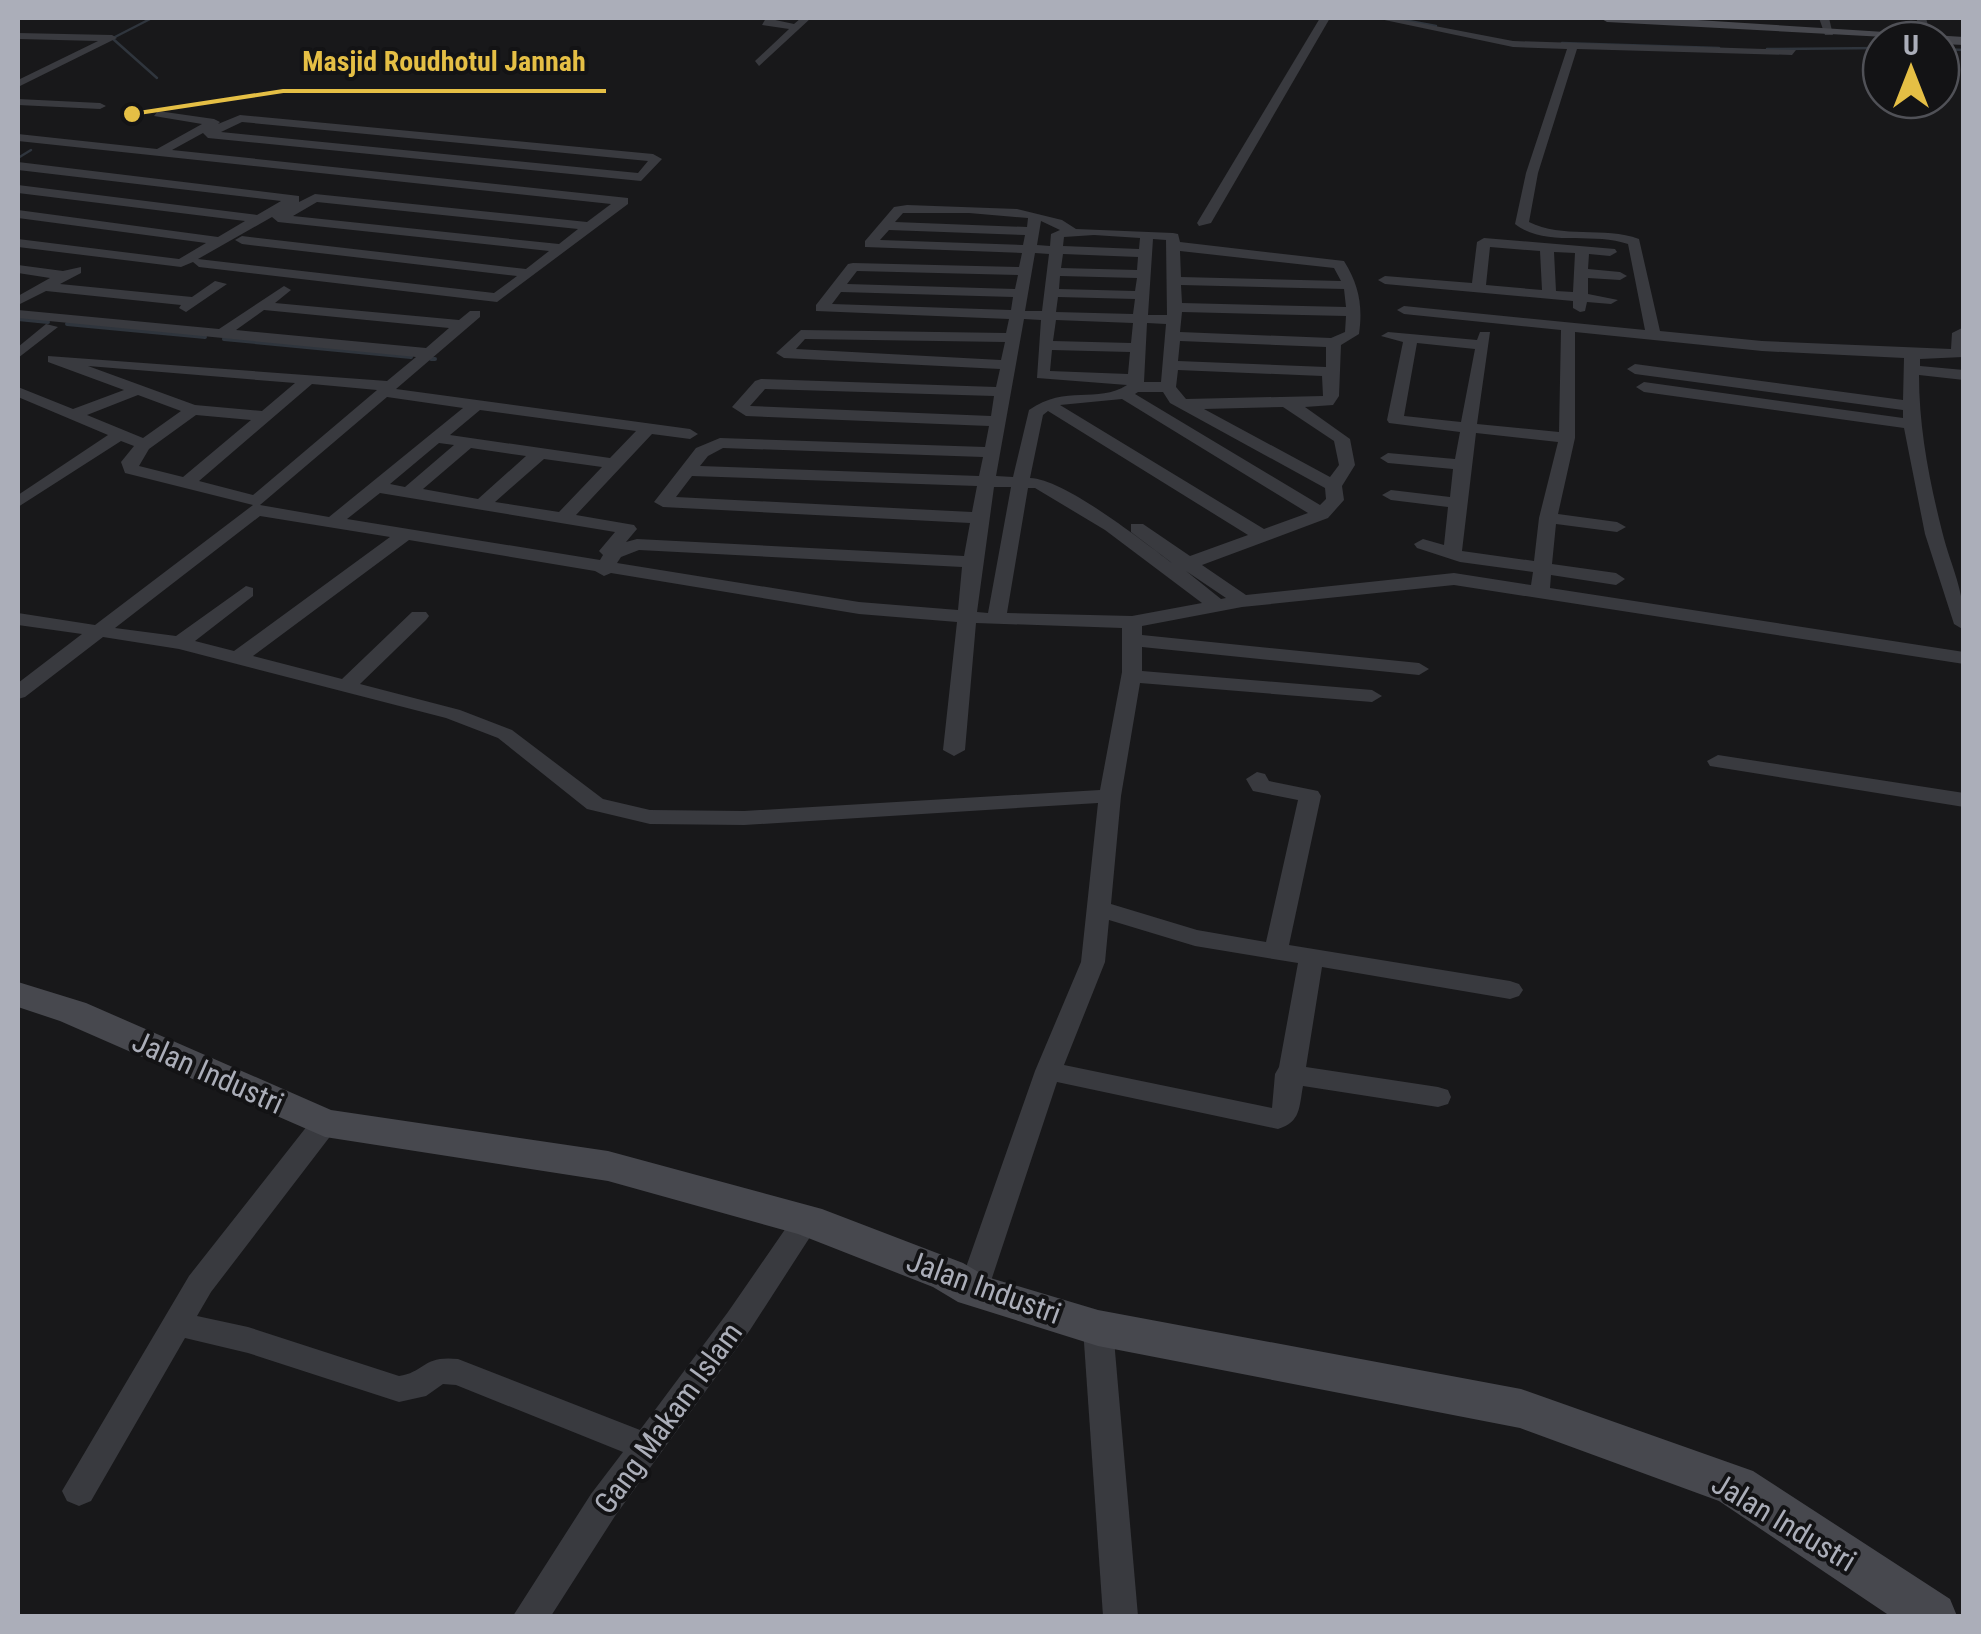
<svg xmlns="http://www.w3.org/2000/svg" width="1981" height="1634" viewBox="0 0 1981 1634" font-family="'Roboto Condensed',sans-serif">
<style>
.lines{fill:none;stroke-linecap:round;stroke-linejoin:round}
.stream-far1{stroke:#2f353d;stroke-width:2.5}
.stream{stroke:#2f353d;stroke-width:4}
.street{fill:#393a3f;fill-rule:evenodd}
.secondary{fill:#47484e;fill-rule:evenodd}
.labels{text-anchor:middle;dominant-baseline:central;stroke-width:8;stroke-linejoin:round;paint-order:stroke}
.near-street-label{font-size:30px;fill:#abaeb9;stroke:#131315}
.leader{fill:none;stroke:#e5bf45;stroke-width:4}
.callout-dot{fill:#e5bf45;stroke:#131315;stroke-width:4}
.callout-label{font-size:28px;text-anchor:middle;font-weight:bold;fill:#e5bf45;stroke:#131315;stroke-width:8;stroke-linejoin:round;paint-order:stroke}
</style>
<rect width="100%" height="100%" fill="#18181a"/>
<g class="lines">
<!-- stream-far1 -->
<g class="stream-far1">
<polyline points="1393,18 1436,26"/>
<polyline points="112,38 157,78"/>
<polyline points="113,38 152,18"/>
<polyline points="1562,43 1719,48"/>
<polyline points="1767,49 1881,48"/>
<polyline points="1941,49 1964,50"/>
<polyline points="18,158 31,150"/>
</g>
<!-- stream -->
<g class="stream">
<polyline points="18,319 48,322"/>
<polyline points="67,324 205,337"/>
<polyline points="224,339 411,357"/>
<polyline points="431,359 435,359"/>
</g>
<!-- street -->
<g class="street">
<polygon points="766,18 794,24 801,18 811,18 759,66 755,61 789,29 762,25"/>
<polygon points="1320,18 1330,18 1211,223 1199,226 1197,223"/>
<path d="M1375 18H1393L1513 41 1796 50 1792 55 1577 49 1538 173 1529 222C1562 239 1604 226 1639 239L1660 331 1762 341 1951 349 1952 333 1964 327 1963 357 1920 359V366L1964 370V380L1919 375C1919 428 1929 479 1942 531 1952 571 1964 586 1964 630L1954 624 1925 534 1904 428 1644 392 1636 387 1644 382 1903 418V410L1635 374 1627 369 1635 364 1903 400 1904 358 1762 351 1575 332V438L1558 514 1617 522 1626 527 1617 532 1556 524 1552 564 1616 573 1625 579 1616 585 1551 575 1550 588 1964 652V664L1454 585 1242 607 1142 626V635L1419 663 1429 669 1419 675 1142 647V671L1372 690 1382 696 1372 702 1140 683 1121 796 1111 904 1197 930 1266 942 1298 800 1253 791 1246 779 1257 772 1265 774 1269 781 1318 791 1321 796 1289 945 1510 981 1519 984 1523 990 1519 996 1510 999 1322 967 1306 1067 1438 1087 1448 1090 1451 1097 1448 1104 1438 1107 1303 1086C1299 1107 1301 1122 1278 1129L1057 1082 988 1290 984 1298 973 1302 962 1298 958 1290 1035 1071 1081 962 1098 803 744 825 650 824 587 809 498 738 446 718 179 649 103 637 25 697 18 699V683L82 634 18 625V613L95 625 253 505 125 473 121 462 134 446 121 441 18 507V495L108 435 18 397V387L73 409 124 390 48 362V356L387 381 416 357 18 318V310L219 329 284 286 291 290 275 303 459 320 470 311H480V317L396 389 690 429 698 434 690 439 652 434 576 515 634 525 637 529 626 542 637 539 964 556 970 523 663 507 654 502 696 448 720 438 985 447 989 426 746 416 732 407 755 381 761 379 996 387 1000 369 784 358 776 353 801 330 1006 333 1009 319 816 311V305L848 264 853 263 1019 267 1022 253 865 247V241L894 207 907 205 1017 209 1062 220 1076 229 1173 233 1178 234 1180 242 1344 261C1359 285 1363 306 1359 334L1341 345 1339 396 1333 405 1305 407 1350 439 1355 465 1342 486 1344 500 1328 518 1202 565 1246 595 1454 573 1531 585 1533 572 1460 562 1417 548 1414 544 1423 539 1444 545 1448 507 1391 500 1382 495 1391 490 1450 497 1453 469 1388 463 1380 458 1388 453 1455 459 1460 432 1389 423 1387 420 1403 342 1381 336 1388 332 1477 340 1480 332H1490L1477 424 1559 432 1561 330 1404 314 1397 310 1404 306 1645 330 1628 244C1592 231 1546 248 1515 224L1526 173 1567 49 1513 47ZM903 213H969L1028 218 1027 227 895 222ZM1041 221 1060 230 1051 234 1050 246 1037 245ZM889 230 1025 235 1023 245 880 240ZM1094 235 1140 238 1139 249 1063 246 1064 237ZM1153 239 1166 240 1167 315H1148ZM1180 251 1334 268 1341 281 1181 277ZM1035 253 1049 254 1042 311H1025ZM1063 254 1138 257 1137 270 1061 268ZM857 271 1018 275 1015 289 847 284ZM1060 276 1137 278 1135 291 1059 289ZM1181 285 1344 289 1346 307 1182 303ZM841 292 1013 297 1011 310 832 304ZM1058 297 1135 299 1133 314 1056 312ZM264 310 449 328 426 348 236 330ZM1182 312 1346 316 1345 332 1331 338 1180 332ZM1024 319 1041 320 1037 378 1127 385C1097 404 1066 384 1029 410L1013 477 996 476ZM1056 320 1133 323 1131 343 1053 341ZM1147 323 1166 324 1161 382H1144ZM805 339 1005 342 1001 360 796 349ZM1180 341 1326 347V367L1178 361ZM1417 343 1475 349 1461 422 1404 416ZM1052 350 1130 352 1128 374 1050 371ZM88 366 295 383 262 411 195 405ZM1178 370 1322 376 1323 396 1186 399 1176 387ZM312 384 377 390 253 495 199 481ZM765 389 994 396 991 416 750 406ZM1138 392H1163L1170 403 1325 488 1326 499 1320 505 1135 394ZM138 395 181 411 143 438 87 415ZM387 397 463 408 329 517 260 505ZM1122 399 1308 513 1264 529 1060 405ZM1283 407 1334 441 1339 465 1330 477 1204 409ZM480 410 636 431 610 458 450 435ZM1048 411 1248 535 1190 556 1143 524H1131V532L1172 563C1142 541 1065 479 1030 478L1043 415ZM196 415 251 420 183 477 139 466 149 449ZM1476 433 1558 442 1539 518 1534 561 1462 551ZM439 443 454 445 405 487 390 484ZM471 448 526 456 478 499 423 489ZM723 448 983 457 979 476 700 466 708 456ZM544 459 602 467 559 512 495 502ZM692 476 977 486 972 512 676 497ZM994 487H1011L988 613 977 612ZM1028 488H1035L1105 530 1202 603 1132 616 1007 613ZM380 493 615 532 599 551 603 555 600 560 347 519ZM260 516 390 537 234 651 195 641 253 596V588L246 586 176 636 115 628ZM409 540 595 571 604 576 611 573 859 614 957 622 943 750 954 756 965 750 976 623 1122 628V672L1100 790 744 811 650 810 603 799 512 730 460 710 360 684 426 620 429 616 426 612H412L342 679 253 656ZM639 550 962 567 958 610 859 602 617 563 621 557ZM1186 571 1226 598 1221 599ZM1109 920 1195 946 1298 963 1279 1067 1275 1074 1272 1108 1064 1065 1105 962Z"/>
<polygon points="1819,18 1829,18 1833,35 1825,35"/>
<polygon points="1916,18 1926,18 1932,40 1924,40"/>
<polygon points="18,33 112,35 117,38 18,87 18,80 98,41 18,39"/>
<polygon points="18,99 100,103 106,106 100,109 18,105"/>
<path d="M158 111 214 119 220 122 218 124 240 115 653 154 662 159 641 181 208 138 203 133 172 150 628 198V204L497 302 199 267 193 262 181 267 18 247V239L179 259 206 243 18 218V210L218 237 245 221 18 193V185L257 215 281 201 18 170V162L299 196V202L291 206 315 194 587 222 611 204 18 141V134L157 149 202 124 154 116ZM242 122 648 161 638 173 221 132ZM317 202 578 229 559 244 293 216ZM272 217 278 222 549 251 526 269 242 236 235 240 242 244 517 276 494 293 198 259Z"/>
<path d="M1484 238 1615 249 1617 252 1610 256 1589 254 1588 269 1620 272 1627 276 1620 280 1588 278V294L1618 300 1611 304 1587 302 1585 311 1580 312 1573 308V301L1385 284 1378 280 1385 276 1472 283 1477 242ZM1490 247 1540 251 1542 290 1486 285ZM1554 252 1575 253 1573 292 1556 291Z"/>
<polygon points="18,265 63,271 81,267 81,273 60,284 192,297 215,281 227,284 186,312 179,308 181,305 46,291 18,305 18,296 50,278 18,273"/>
<polygon points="46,324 58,327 18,358 18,347"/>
<polygon points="1718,755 1964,793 1964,807 1710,766 1707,761"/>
<path d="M325 1113 335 1116 339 1123 335 1130 211 1292 197 1316 248 1327 399 1376C425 1372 423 1355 458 1359L640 1430 728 1312 797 1212 807 1209 817 1212 821 1220 750 1330 615 1516 551 1616H513L591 1494 623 1452 456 1385 443 1384 426 1396 399 1402 248 1353 185 1338 91 1501 79 1506 67 1501 62 1491 189 1276 315 1116Z"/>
<polygon points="1098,1316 1109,1319 1113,1328 1138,1616 1103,1616 1083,1328 1087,1319"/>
</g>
<!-- secondary -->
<g class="secondary">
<polygon points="1600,18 1666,18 1964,37 1964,45 1941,44 1941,40 1607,22"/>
<polygon points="18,982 86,1003 331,1110 608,1151 822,1209 963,1263 987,1277 1098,1310 1521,1389 1753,1471 1950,1599 1957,1616 1890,1616 1719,1501 1520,1428 1098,1346 958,1302 933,1287 798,1234 608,1181 325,1137 60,1021 18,1007"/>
</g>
</g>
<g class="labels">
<!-- near-street labels -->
<g class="near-street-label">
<text transform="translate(208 1072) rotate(24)">Jalan Industri</text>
<text transform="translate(984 1287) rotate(20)">Jalan Industri</text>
<text transform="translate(668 1418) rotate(-54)">Gang Makam Islam</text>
<text transform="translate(1784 1522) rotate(31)">Jalan Industri</text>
</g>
</g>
<!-- callouts -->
<path class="leader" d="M132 114L283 91H606"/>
<circle class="callout-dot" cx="132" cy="114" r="10"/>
<g class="callout-label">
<text x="444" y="71">Masjid Roudhotul Jannah</text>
</g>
<!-- border -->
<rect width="1981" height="1634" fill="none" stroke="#abaeb9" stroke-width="40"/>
<!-- north arrow -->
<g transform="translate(1911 70)"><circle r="48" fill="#131315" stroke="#505157" stroke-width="2.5"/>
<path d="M0-8L18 38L0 25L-18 38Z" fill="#e5bf45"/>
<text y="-15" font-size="28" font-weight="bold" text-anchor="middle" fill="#abaeb9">U</text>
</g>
</svg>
